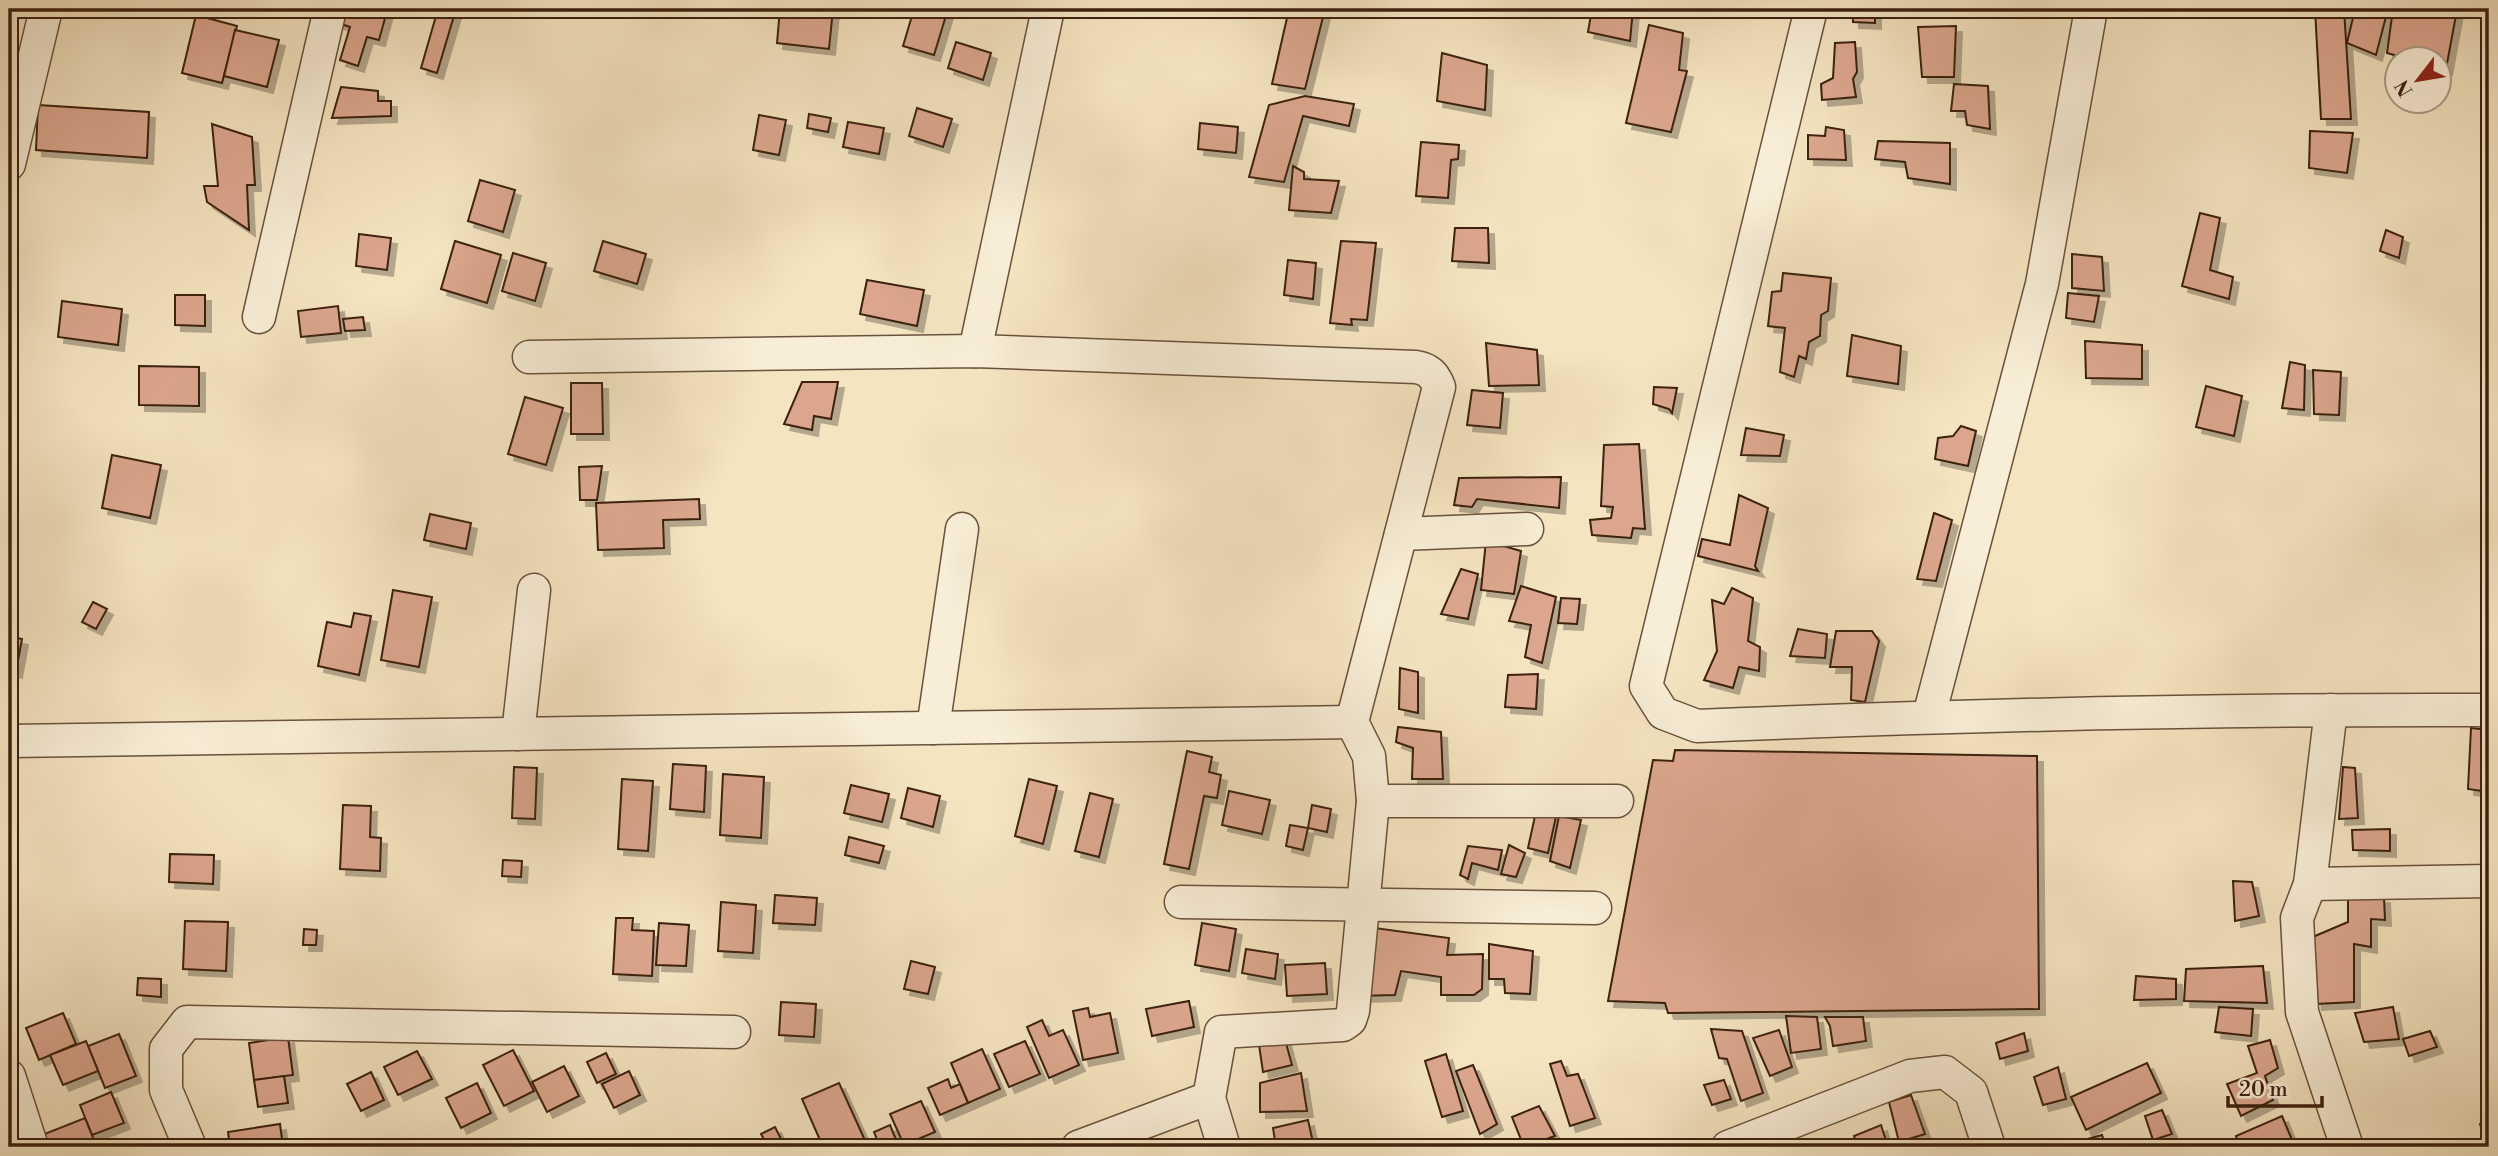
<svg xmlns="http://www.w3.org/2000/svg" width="2498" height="1156" viewBox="0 0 2498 1156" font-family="'Libre Bodoni',serif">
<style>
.building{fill:#dba68d;stroke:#3c2010;stroke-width:2;filter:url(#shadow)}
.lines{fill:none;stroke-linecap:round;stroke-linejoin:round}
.street-casing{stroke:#6a513c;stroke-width:35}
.street{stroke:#f8edd6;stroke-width:32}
</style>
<defs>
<filter id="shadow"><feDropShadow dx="6" dy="6" stdDeviation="0" flood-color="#0004"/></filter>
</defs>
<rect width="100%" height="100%" fill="#f4e4c0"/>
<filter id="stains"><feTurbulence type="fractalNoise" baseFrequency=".00286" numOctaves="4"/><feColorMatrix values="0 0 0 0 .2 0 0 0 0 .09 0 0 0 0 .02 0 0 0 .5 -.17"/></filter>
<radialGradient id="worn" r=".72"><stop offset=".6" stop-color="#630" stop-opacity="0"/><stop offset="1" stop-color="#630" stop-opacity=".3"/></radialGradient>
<!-- building -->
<g class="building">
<polygon points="342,9 379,9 387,11 379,40 367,37 358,66 340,60 350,27 338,23"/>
<polygon points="438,9 456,9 437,73 421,68"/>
<polygon points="780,9 833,9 829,49 777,43"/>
<polygon points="914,9 948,9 934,55 903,46"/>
<polygon points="1289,9 1325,9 1305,89 1272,84"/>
<polygon points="1592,9 1633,9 1630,41 1588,32"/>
<polygon points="1853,9 1875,9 1875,23 1853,22"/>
<polygon points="2315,9 2344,9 2351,119 2321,119"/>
<polygon points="2355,9 2388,9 2376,55 2347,43"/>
<polygon points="2393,9 2457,10 2446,69 2438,67 2438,60 2412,60 2387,53"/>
<polygon points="196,15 237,26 222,83 182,73"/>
<polygon points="1649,25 1683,33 1679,70 1687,71 1671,132 1626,123"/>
<polygon points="1956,26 1954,77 1922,77 1918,27"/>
<polygon points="235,30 279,40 267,87 224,76"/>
<polygon points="956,42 991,53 983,80 948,68"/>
<polygon points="1855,42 1857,72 1853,79 1856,97 1822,100 1821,84 1833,78 1835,43"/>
<polygon points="1442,53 1487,65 1485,110 1437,101"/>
<polygon points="1954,84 1988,86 1990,129 1967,125 1965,111 1951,111"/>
<polygon points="341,87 378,91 378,101 391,101 391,116 332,118"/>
<polygon points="1305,96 1354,104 1349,126 1303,116 1284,182 1249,177 1269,105"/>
<polygon points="38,105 149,112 147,158 36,150"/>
<polygon points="917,108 952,119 943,147 909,136"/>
<polygon points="809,114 831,118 828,132 807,128"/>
<polygon points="759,115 786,120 779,155 753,150"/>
<polygon points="848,122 884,128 879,154 843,147"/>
<polygon points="1200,123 1238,127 1236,153 1198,149"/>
<polygon points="212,124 252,137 255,185 247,185 249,230 207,202 204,186 218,186"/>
<polygon points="1826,127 1844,130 1846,160 1808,159 1808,135 1825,136"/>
<polygon points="2310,131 2353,133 2347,173 2309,168"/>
<polygon points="1878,141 1950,143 1950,184 1908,178 1905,162 1875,159"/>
<polygon points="1421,142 1459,145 1458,159 1451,160 1448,198 1416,196"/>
<polygon points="1293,166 1304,172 1304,179 1339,181 1331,213 1289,210"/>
<polygon points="480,180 515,190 503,232 468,221"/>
<polygon points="2200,213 2220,218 2210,270 2233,277 2229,299 2182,286"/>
<polygon points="1455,228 1488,228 1489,263 1452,261"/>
<polygon points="2386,230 2403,237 2399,258 2380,251"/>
<polygon points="359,234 391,238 387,270 356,266"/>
<polygon points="455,241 501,255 487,303 441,289"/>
<polygon points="603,241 646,254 637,284 594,271"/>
<polygon points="1341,241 1376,243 1367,320 1351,319 1352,325 1330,323"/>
<polygon points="513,253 546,263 535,301 502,291"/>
<polygon points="2072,254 2102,257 2104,291 2072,288"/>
<polygon points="1288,260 1316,263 1313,299 1284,295"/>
<polygon points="1783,273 1831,278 1828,311 1821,315 1820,336 1809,342 1806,359 1799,356 1794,377 1780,372 1785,328 1768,326 1772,292 1781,291"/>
<polygon points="867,280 924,290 917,326 860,314"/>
<polygon points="2068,293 2099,296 2094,322 2066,318"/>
<polygon points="175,295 205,295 205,326 175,325"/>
<polygon points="62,301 122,309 118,345 58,337"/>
<polygon points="338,306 341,333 301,337 298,311"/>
<polygon points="363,317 365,330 345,331 343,319"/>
<polygon points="1852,335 1901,346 1898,384 1847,376"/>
<polygon points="2085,341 2142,345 2142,379 2086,378"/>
<polygon points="1486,343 1537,350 1539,385 1489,386"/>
<polygon points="2290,362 2305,365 2304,410 2282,408"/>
<polygon points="139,366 199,367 199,406 139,405"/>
<polygon points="2313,370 2341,372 2339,415 2314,414"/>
<polygon points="802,382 838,382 831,419 814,416 812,430 784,424"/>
<polygon points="571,383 602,383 603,434 571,434"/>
<polygon points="2206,386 2242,396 2234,436 2196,427"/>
<polygon points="1654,387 1677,388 1672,413 1669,409 1653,404"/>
<polygon points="1472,390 1503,393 1500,428 1467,425"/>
<polygon points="525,397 563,408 546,465 508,454"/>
<polygon points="1961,426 1976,431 1968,466 1935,459 1938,438 1953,436"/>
<polygon points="1746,428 1784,435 1780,456 1741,455"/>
<polygon points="1639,444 1645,529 1633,528 1631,538 1592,535 1590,520 1611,518 1613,507 1601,506 1604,445"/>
<polygon points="112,455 161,465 150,518 102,508"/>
<polygon points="602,466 597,500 580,500 579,467"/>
<polygon points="1561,477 1559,508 1477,499 1472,507 1454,505 1459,478"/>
<polygon points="1739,495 1768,508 1755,566 1758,571 1698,556 1702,539 1730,545"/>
<polygon points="699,499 700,519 663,520 664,548 598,550 596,503"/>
<polygon points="1934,513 1952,520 1936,581 1917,579"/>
<polygon points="430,514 471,523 466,549 424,540"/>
<polygon points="1486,541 1521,551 1514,594 1481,590"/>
<polygon points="1461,569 1478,574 1468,619 1441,614"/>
<polygon points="1521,586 1556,597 1542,663 1525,657 1531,625 1509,621"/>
<polygon points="1732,588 1753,598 1748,641 1760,647 1759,671 1739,667 1733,688 1704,680 1717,651 1712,600 1724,604"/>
<polygon points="393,590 432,597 419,667 381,660"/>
<polygon points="1561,598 1580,599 1577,624 1558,623"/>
<polygon points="93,602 107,609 96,629 82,622"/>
<polygon points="354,613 371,616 359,675 318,666 327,622 351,627"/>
<polygon points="1798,629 1827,634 1825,658 1790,656"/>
<polygon points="1836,631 1872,631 1879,641 1865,702 1851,700 1852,667 1830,667"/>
<polygon points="9,636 22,639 16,672 9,670"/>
<polygon points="1400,668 1418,672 1418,713 1399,709"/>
<polygon points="1538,674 1536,709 1505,707 1508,675"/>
<polygon points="1398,727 1441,732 1443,779 1412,779 1413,748 1396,742"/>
<polygon points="2471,728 2489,730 2489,792 2468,789"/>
<polygon points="1675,750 2037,756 2039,1009 1668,1013 1665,1003 1608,1001 1653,760 1673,761"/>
<polygon points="1187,751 1212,757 1209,772 1221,775 1217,798 1204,796 1189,869 1164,864"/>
<polygon points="673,764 706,766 704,812 670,809"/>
<polygon points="514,767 537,768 535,819 512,818"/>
<polygon points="2343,767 2355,768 2358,818 2339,819"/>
<polygon points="723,774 764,777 761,838 720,835"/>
<polygon points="622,779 653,781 648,851 618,849"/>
<polygon points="1029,779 1057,786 1043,844 1015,836"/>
<polygon points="851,785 889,794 882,822 844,813"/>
<polygon points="908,788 940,796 933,827 901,818"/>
<polygon points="1229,791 1270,800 1262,834 1222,825"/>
<polygon points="1090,793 1113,799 1099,857 1075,851"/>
<polygon points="343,805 371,806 370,837 381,838 380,871 340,869"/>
<polygon points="1312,805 1331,809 1327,832 1308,828"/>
<polygon points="1537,807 1557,812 1548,853 1528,848"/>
<polygon points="1559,816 1581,820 1570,868 1550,861"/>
<polygon points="1290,825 1308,828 1303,850 1286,846"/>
<polygon points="2390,829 2390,851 2353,850 2352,830"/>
<polygon points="849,837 884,846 879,863 845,855"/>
<polygon points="1509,845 1525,853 1516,877 1501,874"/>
<polygon points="1468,846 1502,850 1498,870 1472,863 1468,879 1460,875"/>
<polygon points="170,854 214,855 213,884 169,882"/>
<polygon points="503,860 522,861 521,877 502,876"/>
<polygon points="2233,881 2252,882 2259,916 2235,921"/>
<polygon points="775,895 817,898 815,925 773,923"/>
<polygon points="2384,897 2385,920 2371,919 2371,947 2354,944 2354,1002 2316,1004 2308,939 2348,922 2348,898"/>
<polygon points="721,902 756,905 753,953 718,951"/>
<polygon points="616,918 633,918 632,930 654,931 652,976 613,974"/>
<polygon points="185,921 228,922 226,971 183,969"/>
<polygon points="659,923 689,925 686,966 656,965"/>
<polygon points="1202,923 1236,929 1229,971 1195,965"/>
<polygon points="1367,927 1449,938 1447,955 1483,954 1482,989 1474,995 1441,995 1441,977 1401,971 1395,995 1358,996"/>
<polygon points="304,929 317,930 316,945 303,945"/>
<polygon points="1489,944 1533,951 1530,994 1505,993 1504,979 1489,979"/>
<polygon points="1246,949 1278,954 1275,979 1242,973"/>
<polygon points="911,961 935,967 928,994 904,989"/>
<polygon points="1325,963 1327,994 1287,996 1285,965"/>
<polygon points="2263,966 2267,1003 2184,1001 2186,969"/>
<polygon points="2136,976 2176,979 2176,999 2134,1000"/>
<polygon points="138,978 161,979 161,997 137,995"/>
<polygon points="1189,1001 1194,1027 1152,1036 1146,1009"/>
<polygon points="781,1002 816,1004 814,1037 779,1035"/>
<polygon points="2219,1007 2253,1009 2251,1036 2215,1032"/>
<polygon points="2393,1007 2399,1039 2364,1042 2355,1013"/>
<polygon points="1088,1008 1090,1017 1110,1013 1118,1053 1083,1060 1073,1011"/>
<polygon points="63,1013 76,1044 39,1060 26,1028"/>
<polygon points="1786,1016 1817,1017 1821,1049 1791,1053"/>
<polygon points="1825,1017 1863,1017 1866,1041 1833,1046 1830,1026"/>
<polygon points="1042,1020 1049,1036 1063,1030 1079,1065 1049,1078 1027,1027"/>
<polygon points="1711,1029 1742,1031 1763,1093 1741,1101 1727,1059 1719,1058"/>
<polygon points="1779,1030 1792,1067 1770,1076 1753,1038"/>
<polygon points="2430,1031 2437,1047 2409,1056 2403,1039"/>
<polygon points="2024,1033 2028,1051 2000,1059 1996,1043"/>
<polygon points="119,1034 136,1076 105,1088 88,1046"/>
<polygon points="1284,1036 1292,1065 1263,1072 1258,1038"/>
<polygon points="288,1037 293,1075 254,1080 249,1043"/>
<polygon points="2270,1040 2278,1068 2265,1076 2273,1100 2241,1116 2227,1084 2257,1073 2248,1046"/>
<polygon points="86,1041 98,1071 63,1085 50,1055"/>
<polygon points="1025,1041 1040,1074 1009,1087 994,1054"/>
<polygon points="982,1049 1000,1089 968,1103 951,1063"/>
<polygon points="513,1050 534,1091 504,1106 483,1065"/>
<polygon points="417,1051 432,1079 398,1095 384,1067"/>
<polygon points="606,1053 616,1074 597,1083 587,1062"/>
<polygon points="1446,1054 1463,1111 1442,1117 1425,1061"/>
<polygon points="1561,1061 1567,1076 1578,1074 1595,1118 1570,1126 1550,1064"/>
<polygon points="2147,1063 2161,1093 2086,1130 2071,1097"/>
<polygon points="1473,1065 1497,1124 1480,1134 1456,1071"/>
<polygon points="564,1066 579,1096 547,1112 532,1082"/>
<polygon points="2058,1067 2066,1099 2043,1105 2034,1077"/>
<polygon points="629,1071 640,1095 614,1108 602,1084"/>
<polygon points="371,1072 384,1100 361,1111 347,1084"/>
<polygon points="1301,1073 1307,1111 1260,1112 1260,1083"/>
<polygon points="284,1076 288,1103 258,1107 254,1080"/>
<polygon points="948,1079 951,1088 960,1084 968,1103 940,1115 928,1088"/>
<polygon points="1724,1080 1731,1099 1712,1105 1704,1085"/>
<polygon points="477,1083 491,1113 461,1128 446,1098"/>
<polygon points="839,1083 868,1147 823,1147 802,1099"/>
<polygon points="111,1092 124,1123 92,1135 80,1105"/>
<polygon points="1911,1095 1925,1134 1899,1142 1889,1102"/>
<polygon points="921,1101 935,1132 904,1145 890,1114"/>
<polygon points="1539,1106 1555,1136 1524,1147 1512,1117"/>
<polygon points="2162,1110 2172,1134 2153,1140 2145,1116"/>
<polygon points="2282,1116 2295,1147 2239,1147 2236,1136"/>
<polygon points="85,1118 96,1145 90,1147 47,1147 42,1135"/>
<polygon points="1308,1120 1314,1147 1276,1147 1273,1128"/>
<polygon points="2489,1121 2489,1147 2487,1147 2480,1124"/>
<polygon points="280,1124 283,1147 230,1147 228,1132"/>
<polygon points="890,1125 899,1147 880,1147 874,1132"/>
<polygon points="1881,1125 1888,1147 1858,1147 1854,1136"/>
<polygon points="775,1127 785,1147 768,1147 761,1134"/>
<polygon points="2102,1135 2106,1147 2087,1147 2084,1140"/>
</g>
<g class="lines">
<defs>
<g id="street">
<path d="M1811 9 1646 686 1663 713 1697 726C1961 715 2225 709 2489 710"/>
<polyline points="9,164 46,9"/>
<polyline points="259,317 330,9"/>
<polyline points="975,351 1048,9"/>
<path d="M529 357 975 351 1416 367C1428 369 1434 374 1439 387L1352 722 1369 756 1373 801 1353 1011 1350 1020 1343 1025 1221 1032 1209 1098 1224 1147"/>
<polyline points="1401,534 1527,529"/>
<polyline points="2331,710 2310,884 2297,918 2302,1012 2347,1147"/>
<polyline points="1929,716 2042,284 2091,9"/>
<polyline points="933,728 962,529"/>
<polyline points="518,734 534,590"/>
<polyline points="9,741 1352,722"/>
<polyline points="1373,801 1617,801"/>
<polyline points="2310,884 2489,881"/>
<polyline points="1181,902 1595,908"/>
<polyline points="9,1076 32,1147"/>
<polyline points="190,1147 166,1090 166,1049 187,1022 734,1032"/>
<polyline points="1078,1147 1209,1098"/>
<polyline points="1728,1147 1910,1076 1945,1072 1971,1092 1989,1147"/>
</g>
</defs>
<!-- street casing -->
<use href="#street" class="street-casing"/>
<!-- street -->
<use href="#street" class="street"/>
</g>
<!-- margin -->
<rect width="2498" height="1156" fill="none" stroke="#f4e4c0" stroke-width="35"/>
<rect x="10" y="10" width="2477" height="1135" fill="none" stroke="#3c2010" stroke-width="3.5"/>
<rect x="18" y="18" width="2463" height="1121" fill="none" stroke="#3c2010" stroke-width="2"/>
<!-- north arrow -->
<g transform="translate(2418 80) rotate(239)"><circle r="33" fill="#f8edd6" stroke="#ad9b87" stroke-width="2"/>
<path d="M0-5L12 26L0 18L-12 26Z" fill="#8f2418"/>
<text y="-10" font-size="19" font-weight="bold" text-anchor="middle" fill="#3c2010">N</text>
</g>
<!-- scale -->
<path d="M2228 1096v10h94v-10" fill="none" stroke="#3c2010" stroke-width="3.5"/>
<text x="2239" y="1096" font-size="21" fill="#3c2010" stroke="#f8edd6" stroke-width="5" paint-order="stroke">20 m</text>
<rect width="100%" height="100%" filter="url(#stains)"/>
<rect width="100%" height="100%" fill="url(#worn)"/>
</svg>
